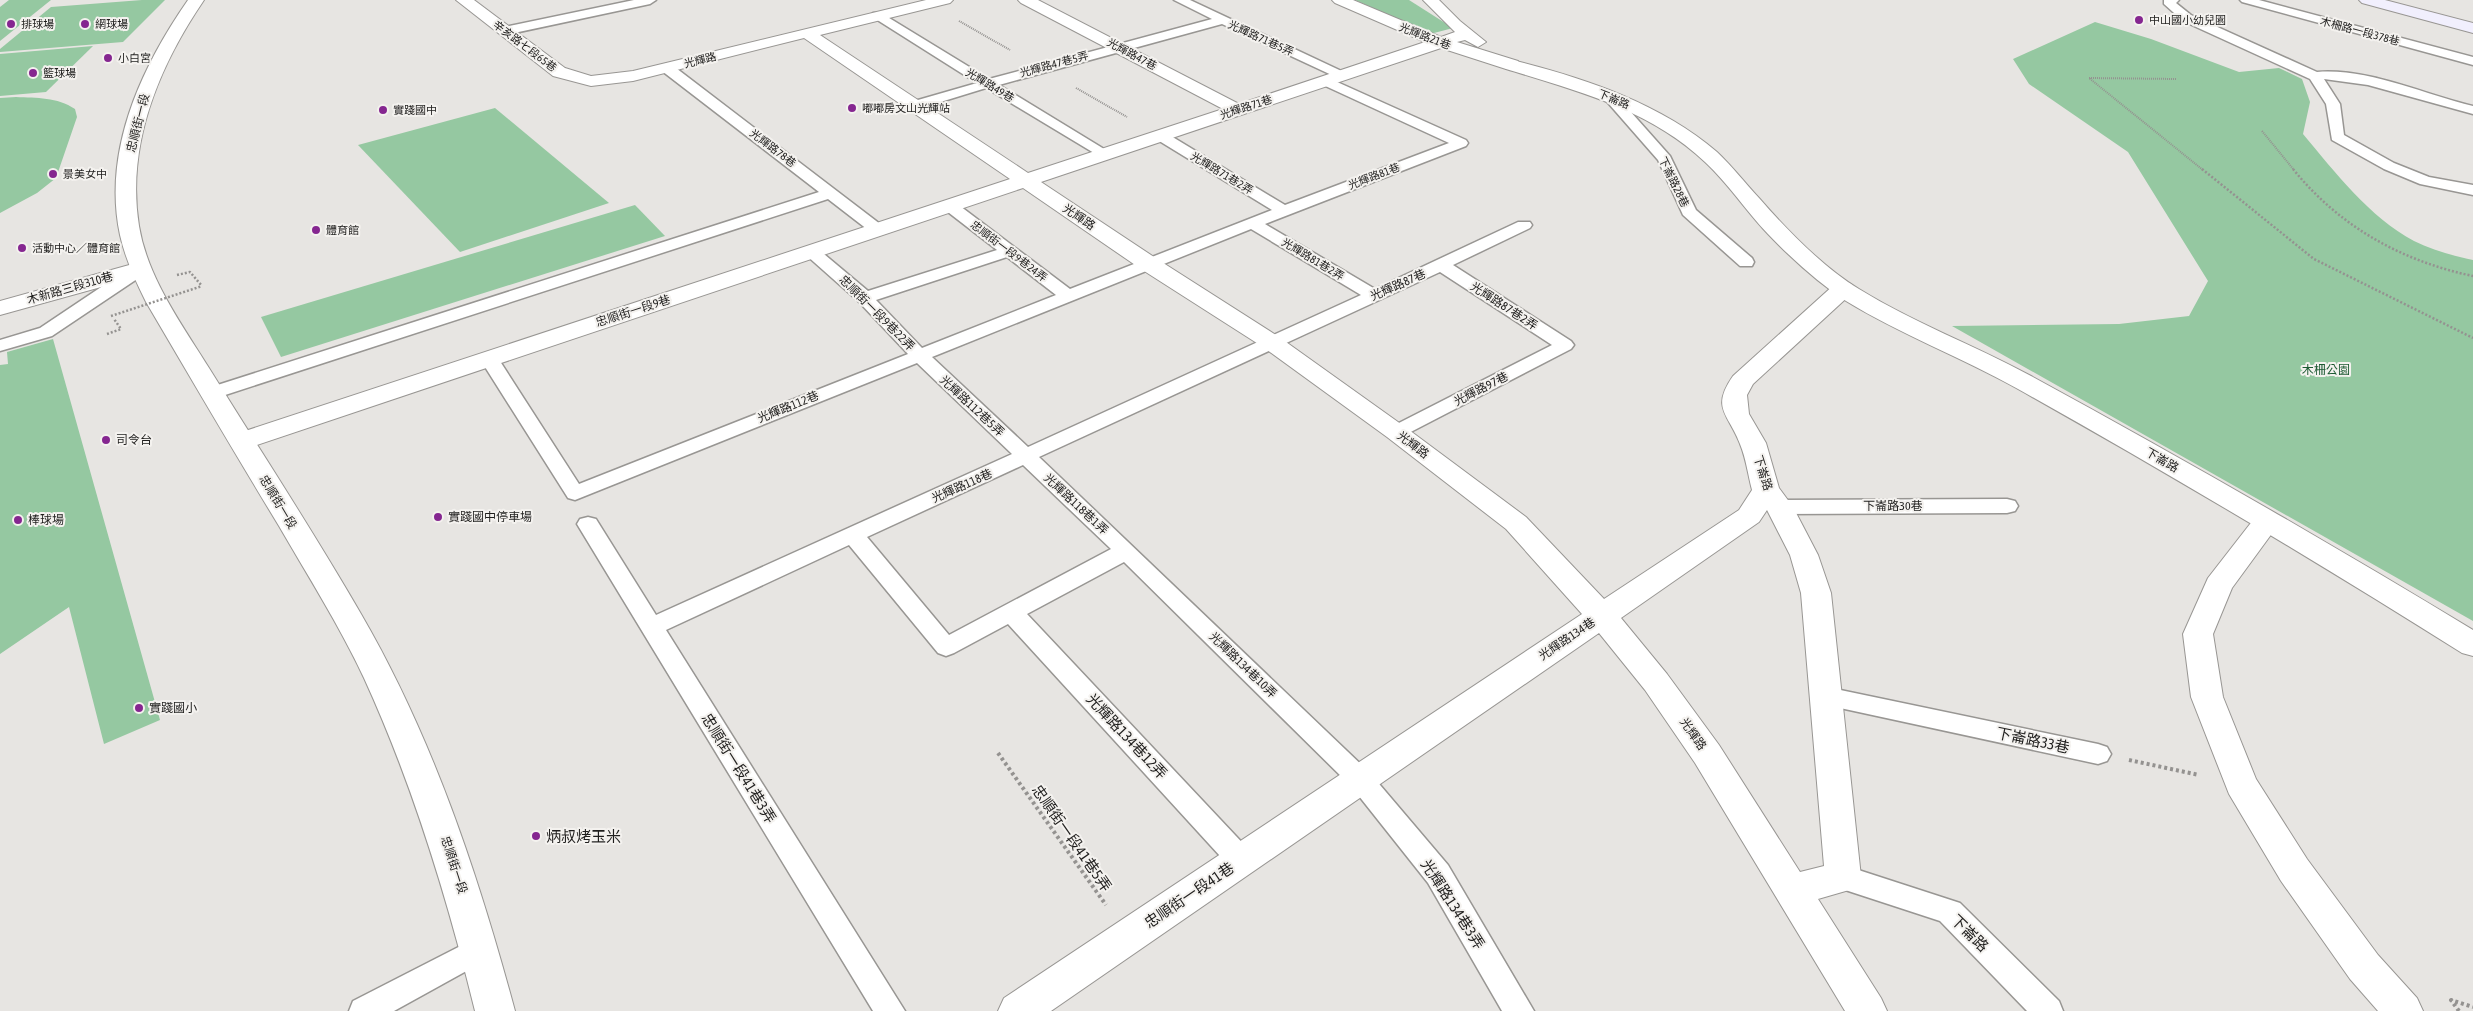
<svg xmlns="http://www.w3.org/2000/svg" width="2473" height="1011" viewBox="0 0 2473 1011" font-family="'Asap Condensed','Noto Sans TC',sans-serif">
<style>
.green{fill:#95c8a1}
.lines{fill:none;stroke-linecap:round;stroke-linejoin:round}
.service-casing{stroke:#989693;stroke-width:3}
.minor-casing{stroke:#989693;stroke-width:2}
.tertiary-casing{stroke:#989693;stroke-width:2}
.secondary-casing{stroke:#989693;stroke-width:2}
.path-far2{stroke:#949290;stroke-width:2;stroke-dasharray:1 1;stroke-linecap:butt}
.path-far1{stroke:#949290;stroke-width:2.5;stroke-dasharray:2 2;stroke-linecap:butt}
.path{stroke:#949290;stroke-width:4;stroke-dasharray:3 3;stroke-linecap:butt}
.service{fill:#fff;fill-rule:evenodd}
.minor{fill:#fff;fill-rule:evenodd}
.tertiary{fill:#fff;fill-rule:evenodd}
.secondary{fill:#f1effd;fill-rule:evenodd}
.path-bridge{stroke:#949290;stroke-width:2.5;stroke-dasharray:2 2;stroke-linecap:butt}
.poi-dot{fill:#852690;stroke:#f4f2ef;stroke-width:2}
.labels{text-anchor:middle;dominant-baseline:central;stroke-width:4;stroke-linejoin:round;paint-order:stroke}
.far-poi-label{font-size:11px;fill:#1f1e1d;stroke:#f4f2ef;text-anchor:start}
.far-street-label{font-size:11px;fill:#1f1e1d;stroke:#f4f2ef}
.street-label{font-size:12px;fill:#1f1e1d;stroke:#f4f2ef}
.park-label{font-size:12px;fill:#1c5a32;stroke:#f4f2ef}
.poi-label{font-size:12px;fill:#1f1e1d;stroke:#f4f2ef;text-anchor:start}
.near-street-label{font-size:15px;fill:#1f1e1d;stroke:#f4f2ef}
.near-poi-label{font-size:15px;fill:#1f1e1d;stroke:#f4f2ef;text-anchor:start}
</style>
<rect width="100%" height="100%" fill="#e7e5e2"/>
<!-- green -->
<g class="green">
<polygon points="9,0 51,0 0,41 0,7"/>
<polygon points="142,0 165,0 123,42 0,52 0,49 51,7"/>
<polygon points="1355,0 1409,0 1453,28 1434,33 1427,32"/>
<path d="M2095 22 2151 39 2239 72 2279 68 2302 79 2310 102 2303 134C2335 172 2369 217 2414 241 2432 250 2454 256 2473 260V621L1952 326 2119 324 2189 316 2208 281 2128 152 2029 84 2013 59Z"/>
<polygon points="93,46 46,92 0,96 0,54"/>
<path d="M16 97C37 98 57 97 75 109L77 117 56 178 37 193 0 213V98Z"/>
<polygon points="495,108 609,203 460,252 358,145"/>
<polygon points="635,205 665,236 281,357 261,317"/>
<polygon points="53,339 160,720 104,744 69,607 0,654 0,365 8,364 7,352"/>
</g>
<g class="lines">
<defs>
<g id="service">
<polygon points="634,0 656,0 650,4 505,35 499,31 505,27"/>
<polygon points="1174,0 1190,0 1350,75 1348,78 1338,78 1222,24 999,85 1109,152 1111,155 1104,159 986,88 921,108 911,108 909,105 911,102 977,83 871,16 873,13 881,13 989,79 1212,19"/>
<path d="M2164 0H2179L2176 3 2191 15 2317 72C2369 68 2422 94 2473 106V114L2368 85 2324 79 2340 104 2344 135 2394 163 2429 177 2473 185V195L2420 184 2384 169 2332 140 2326 104 2310 79 2183 21 2164 4Z"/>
<polygon points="2240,0 2259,0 2473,57 2473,65 2242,2"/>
<polygon points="667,64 672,65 884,227 886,230 884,233 872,233 828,199 219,397 205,397 202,393 205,389 819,192 662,71 661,68"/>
<path d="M1326 77 1466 140 1468 143 1466 146 1265 224 1375 289 1518 222H1530L1532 225 1530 228 1453 265 1571 341 1574 345 1571 349 1403 436 1396 438 1389 436 1386 432 1389 428 1552 345 1440 272 1039 457 1369 772 1448 865 1534 1011H1502L1428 883 1351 786 1124 562 1027 614 1251 852 1255 860 1251 868 1241 872 1231 868 1008 624 954 653 946 656 938 653 849 545 666 630 905 1011H873L577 524 580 519 588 517 596 519 656 615 1012 454 917 363 575 500 568 498 480 359 482 355H496L579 484 908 354 859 302 806 255 804 252 806 249H818L868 291 997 250 944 209 942 206 944 203H956L1070 289 1272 210 1156 139 1154 136 1156 133H1166L1285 205 1449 143 1321 84 1319 81ZM1251 229 1361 295 1028 447 932 357ZM1007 257 1056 295 922 348 876 300ZM1023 465 1111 549 949 635 867 537Z"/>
<polygon points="1609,92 1614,93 1670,156 1696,210 1752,258 1754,262 1752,266 1740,266 1683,215 1658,160 1602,96"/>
<polygon points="140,264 146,265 148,269 146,273 52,336 0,351 0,340 40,328 134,265"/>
<polygon points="2007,499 2015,501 2018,506 2015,511 2007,513 1779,514 1771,512 1768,507 1771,502 1779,500"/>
<polygon points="1826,687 2098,744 2107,747 2111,754 2107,761 2098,764 1817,703 1814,696 1817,689"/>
<polygon points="1843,865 1960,903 2059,1001 2063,1011 2027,1011 1940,921 1833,886 1829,877 1833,868"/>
<polygon points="480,936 490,940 495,949 490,958 394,1011 349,1011 353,1001"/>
</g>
<g id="minor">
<path d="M456 0H474L565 68 591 76 633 71 926 0H953L950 3 820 35 1028 173 1223 109 1021 3 1018 0H1038L1239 104 1425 42 1335 3 1332 0H1353L1441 37 1455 32 1423 0H1439L1460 21 1486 42 1478 47 1465 40 1457 42 1518 61 1520 65 1518 69H1506L1441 48 1041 182 1157 259 1279 337 1405 427 1526 517 1604 599 1739 510 1752 490C1748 475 1746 458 1740 444 1729 414 1710 409 1733 376L1835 284 1843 282 1851 284 1854 289 1851 294 1753 384 1747 395 1749 414 1766 443 1779 488 1793 507 1818 555 1831 593 1861 877 1856 888 1818 899 1881 998 1887 1011H1845L1695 763 1645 690 1599 633 1051 1011H998L1004 998 1582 614 1506 529 1387 437 1263 347 1141 269 1023 188 251 447 242 449 233 447 229 441 233 435 1010 179 804 38 633 81 591 86 553 76ZM1767 510 1790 555 1801 593 1824 866 1800 872 1719 745 1667 674 1621 618 1759 522Z"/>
<polygon points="140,262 148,264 151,269 148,274 0,315 0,301"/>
<polygon points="2267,512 2277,515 2281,521 2232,588 2213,634 2223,697 2256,779 2307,859 2378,955 2417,998 2423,1011 2378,1011 2350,979 2281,881 2229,794 2191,697 2183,634 2208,578 2257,515"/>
</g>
<g id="tertiary">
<path d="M188 0H204C159 66 126 145 139 226 148 281 186 330 214 376 263 455 315 534 361 614 433 738 478 874 515 1011H475C447 897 413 785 364 678 339 625 308 576 279 526 234 452 190 377 146 302 135 280 125 258 120 235 102 151 142 66 188 0Z"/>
<path d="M1512 60C1584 78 1660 103 1717 152 1732 166 1745 183 1759 198 1786 229 1824 268 1859 289 1914 323 1974 345 2031 376 2180 457 2328 542 2473 630V656L2462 653C2316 561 2168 473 2018 389 1961 357 1901 335 1846 301 1820 284 1790 257 1768 234 1746 211 1728 183 1705 162 1649 109 1577 91 1506 69L1504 65 1506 61Z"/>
</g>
<polygon id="secondary" points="2359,0 2385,0 2473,23 2473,33 2362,3"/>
</defs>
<!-- service casing -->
<use href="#service" class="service-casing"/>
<!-- minor casing -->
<use href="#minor" class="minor-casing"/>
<!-- tertiary casing -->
<use href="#tertiary" class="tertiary-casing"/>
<!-- secondary casing -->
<use href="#secondary" class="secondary-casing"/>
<!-- path-far2 -->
<g class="path-far2">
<polyline points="959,21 1010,50"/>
<polyline points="2176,79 2089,78 2203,170"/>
<polyline points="1076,88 1127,117"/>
<polyline points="2262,131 2294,170"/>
</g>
<!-- path-far1 -->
<g class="path-far1">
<polyline points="2202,169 2314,259 2473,338"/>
<path d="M2293 169C2339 226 2401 261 2473 276"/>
<polyline points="177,275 190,272 202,286"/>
<polyline points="107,334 121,329 114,319"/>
</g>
<!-- path -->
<g class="path">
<polyline points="998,753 1106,905"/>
<polyline points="2129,760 2199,775"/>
<polyline points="2459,1011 2451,1000 2473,1007"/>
</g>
<!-- service -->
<use href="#service" class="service"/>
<!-- minor -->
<use href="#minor" class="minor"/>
<!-- tertiary -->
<use href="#tertiary" class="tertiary"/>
<!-- secondary -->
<use href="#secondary" class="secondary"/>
<!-- path-bridge -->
<polyline class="path-bridge" points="111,316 202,286"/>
</g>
<!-- markers -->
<g class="poi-dot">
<circle cx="2139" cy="20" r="5"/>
<circle cx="11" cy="24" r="5"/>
<circle cx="85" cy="24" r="5"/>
<circle cx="108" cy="58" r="5"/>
<circle cx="33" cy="73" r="5"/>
<circle cx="852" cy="108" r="5"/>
<circle cx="383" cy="110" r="5"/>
<circle cx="53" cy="174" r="5"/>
<circle cx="316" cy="230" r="5"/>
<circle cx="22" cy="248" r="5"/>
<circle cx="106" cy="440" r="5"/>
<circle cx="438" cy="517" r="5"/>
<circle cx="18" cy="520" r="5"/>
<circle cx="139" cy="708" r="5"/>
<circle cx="536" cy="836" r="5"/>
</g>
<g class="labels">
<!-- far-poi labels -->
<g class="far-poi-label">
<text x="2149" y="20">中山國小幼兒園</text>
<text x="21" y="24">排球場</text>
<text x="95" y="24">網球場</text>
<text x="118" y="58">小白宮</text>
<text x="43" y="73">籃球場</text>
<text x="862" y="108">嘟嘟房文山光輝站</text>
<text x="393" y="110">實踐國中</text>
<text x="63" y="174">景美女中</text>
<text x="326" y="230">體育館</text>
<text x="32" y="248">活動中心／體育館</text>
</g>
<!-- far-street labels -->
<g class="far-street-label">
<text transform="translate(2360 31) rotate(15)">木柵路一段378巷</text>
<text transform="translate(1425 36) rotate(21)">光輝路21巷</text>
<text transform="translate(1261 38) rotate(24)">光輝路71巷5弄</text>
<text transform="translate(525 46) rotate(37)">辛亥路七段65巷</text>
<text transform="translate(1132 54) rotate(28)">光輝路47巷</text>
<text transform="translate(700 60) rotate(-14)">光輝路</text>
<text transform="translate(1054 64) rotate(-15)">光輝路47巷5弄</text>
<text transform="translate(990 85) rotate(31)">光輝路49巷</text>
<text transform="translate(1614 99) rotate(22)">下崙路</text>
<text transform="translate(1246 107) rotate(-18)">光輝路71巷</text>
<text transform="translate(773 148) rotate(37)">光輝路78巷</text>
<text transform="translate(1222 173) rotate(31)">光輝路71巷2弄</text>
<text transform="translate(1374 176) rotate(-21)">光輝路81巷</text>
<text transform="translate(1674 182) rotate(64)">下崙路28巷</text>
<text transform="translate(1009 251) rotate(37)">忠順街一段9巷24弄</text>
<text transform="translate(1313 259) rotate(31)">光輝路81巷2弄</text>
</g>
<!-- street labels -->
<g class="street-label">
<text transform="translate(138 123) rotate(-76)">忠順街一段</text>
<text transform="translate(1079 217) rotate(34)">光輝路</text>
<text transform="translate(1398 285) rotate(-24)">光輝路87巷</text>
<text transform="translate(70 288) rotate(-16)">木新路三段310巷</text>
<text transform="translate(1504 306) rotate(33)">光輝路87巷2弄</text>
<text transform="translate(633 311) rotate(-18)">忠順街一段9巷</text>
<text transform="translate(877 313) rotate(45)">忠順街一段9巷22弄</text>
<text transform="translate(1481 389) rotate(-27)">光輝路97巷</text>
<text transform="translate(972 406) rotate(43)">光輝路112巷5弄</text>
<text transform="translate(788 407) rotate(-22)">光輝路112巷</text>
<text transform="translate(1413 445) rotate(37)">光輝路</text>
<text transform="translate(2162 460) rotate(30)">下崙路</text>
<text transform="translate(1763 473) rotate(72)">下崙路</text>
<text transform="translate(962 486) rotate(-24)">光輝路118巷</text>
<text transform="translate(278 502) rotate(59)">忠順街一段</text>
<text transform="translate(1076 504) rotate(43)">光輝路118巷1弄</text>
<text x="1893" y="506">下崙路30巷</text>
<text transform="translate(1567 639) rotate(-34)">光輝路134巷</text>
<text transform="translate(1243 665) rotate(44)">光輝路134巷10弄</text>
<text transform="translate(1693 734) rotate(55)">光輝路</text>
<text transform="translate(454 865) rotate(72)">忠順街一段</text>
</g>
<!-- park labels -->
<g class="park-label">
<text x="2326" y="370">木柵公園</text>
</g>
<!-- poi labels -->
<g class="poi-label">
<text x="116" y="440">司令台</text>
<text x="448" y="517">實踐國中停車場</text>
<text x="28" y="520">棒球場</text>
<text x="149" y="708">實踐國小</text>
</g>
<!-- near-street labels -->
<g class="near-street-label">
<text transform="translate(1127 736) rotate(47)">光輝路134巷12弄</text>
<text transform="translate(2033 740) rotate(12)">下崙路33巷</text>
<text transform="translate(739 768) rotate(58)">忠順街一段41巷3弄</text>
<text transform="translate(1072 838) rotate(55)">忠順街一段41巷5弄</text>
<text transform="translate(1189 895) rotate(-34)">忠順街一段41巷</text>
<text transform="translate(1453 904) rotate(57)">光輝路134巷3弄</text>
<text transform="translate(1970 933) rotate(44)">下崙路</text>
</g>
<!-- near-poi labels -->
<g class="near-poi-label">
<text x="546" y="836">炳叔烤玉米</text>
</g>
</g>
</svg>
